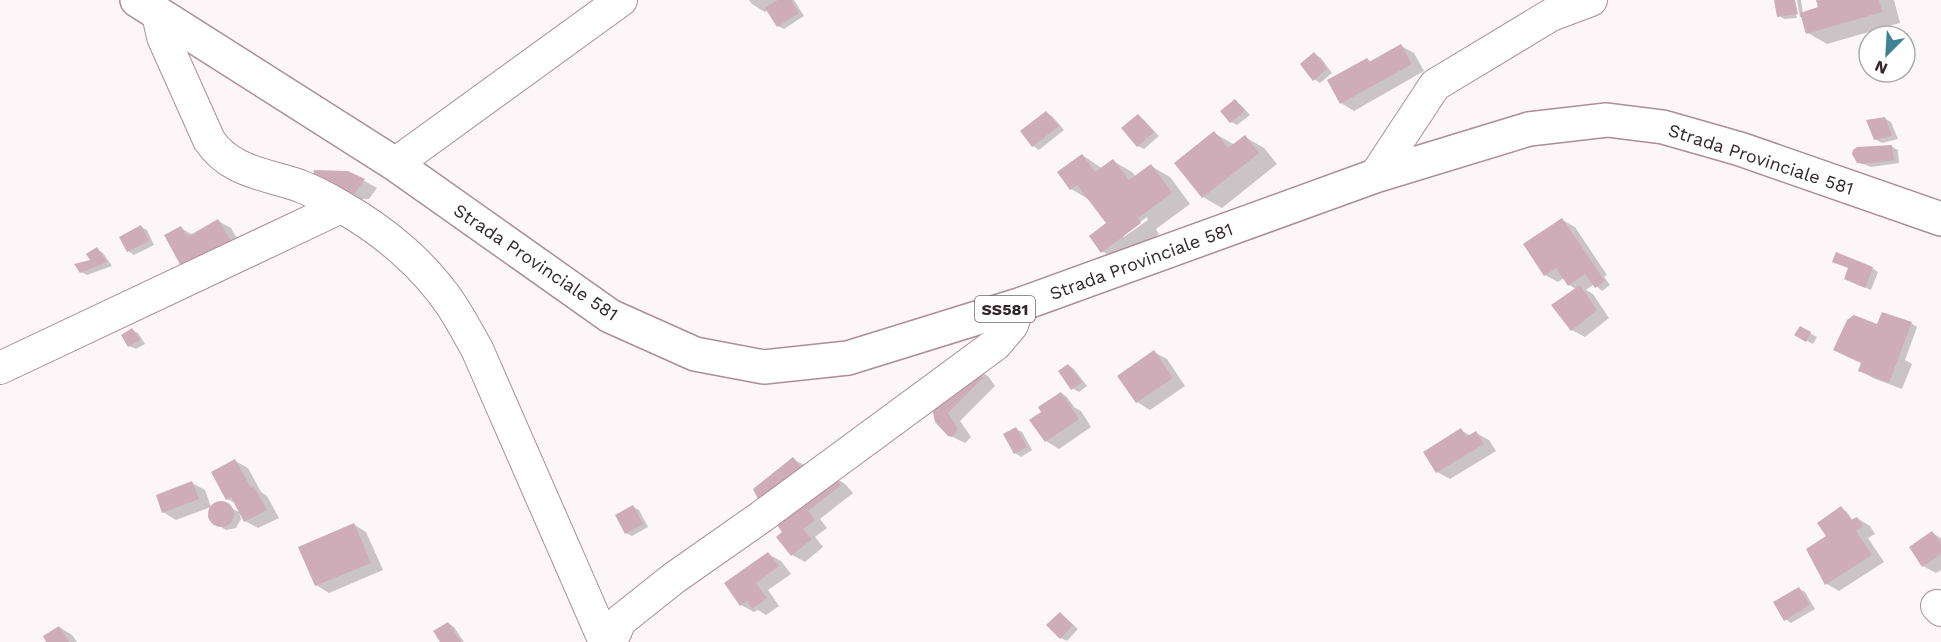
<svg xmlns="http://www.w3.org/2000/svg" width="1941" height="642" viewBox="0 0 1941 642" font-family="'Work Sans',sans-serif">
<style>
.shadow{fill:#0003;fill-rule:evenodd}
.building{fill:#ceadb9}
.lines{fill:none;stroke-linecap:round;stroke-linejoin:round}
.minor-casing{stroke:#ac8d99;stroke-width:34}
.major-casing{stroke:#ac8d99;stroke-width:36}
.minor{stroke:#fff;stroke-width:32}
.major{stroke:#fff;stroke-width:33}
.labels{text-anchor:middle;dominant-baseline:central;stroke-width:5;stroke-linejoin:round;paint-order:stroke}
.shield{fill:#fff;stroke:#71686b;stroke-width:1.5}
.shield-label{font-size:16px;font-weight:bold;fill:#34272c}
.street-label{font-size:18px;fill:#34272c;stroke:#fff}
</style>
<rect width="100%" height="100%" fill="#fdf6f8"/>
<!-- shadow -->
<g class="shadow">
<polygon points="749,0 794,0 804,16 784,29 778,26 768,10 765,12 752,4"/>
<polygon points="1776,0 1794,0 1797,18 1785,19 1779,16"/>
<polygon points="1797,0 1801,0 1803,14 1820,8 1818,0 1894,0 1900,23 1827,44 1808,33 1803,17 1800,17"/>
<polygon points="1401,46 1414,53 1424,71 1354,111 1341,103 1367,59 1372,62"/>
<polygon points="1315,54 1321,58 1332,73 1320,83 1314,79"/>
<polygon points="1235,101 1241,105 1250,115 1237,125 1231,122"/>
<polygon points="1046,113 1052,116 1064,130 1039,150 1033,146"/>
<polygon points="1138,116 1144,120 1159,136 1144,149 1138,146"/>
<polygon points="1884,118 1891,122 1898,139 1882,143 1875,139"/>
<polygon points="1214,133 1235,145 1245,137 1264,148 1277,164 1222,208 1203,197"/>
<polygon points="1892,147 1898,150 1899,163 1871,167 1858,162"/>
<path d="M1082 155 1103 169 1113 161 1132 172 1136 177 1151 166 1170 177 1190 204 1156 229 1159 234 1121 262 1102 251 1108 224 1090 200 1071 189ZM1147 217 1148 220 1124 237V234Z"/>
<polygon points="348,172 377,188 369,199 358,199 328,184"/>
<polygon points="1562,220 1575,227 1607,275 1604,277 1610,285 1602,291 1594,284 1586,290 1593,294 1609,318 1585,337 1572,330 1576,289 1569,285 1564,278 1558,282 1545,275"/>
<polygon points="218,221 231,228 243,249 197,275 181,228 193,235"/>
<polygon points="141,227 147,230 154,245 134,255 128,251"/>
<polygon points="97,249 103,253 112,266 87,275 81,272 92,261"/>
<polygon points="1872,268 1878,272 1871,290 1852,282"/>
<polygon points="1911,323 1917,327 1905,360 1912,364 1902,389 1873,378 1860,370 1877,326"/>
<polygon points="1800,328 1817,337 1813,344 1796,335"/>
<polygon points="132,330 138,333 145,344 136,349 129,346"/>
<polygon points="1154,352 1167,359 1185,386 1150,410 1137,402 1119,376"/>
<polygon points="1068,365 1074,369 1087,386 1079,392 1072,388"/>
<polygon points="975,368 988,376 995,386 960,421 971,437 965,443 949,435 936,421"/>
<polygon points="1061,393 1067,397 1074,407 1081,411 1091,427 1059,449 1046,441 1041,414"/>
<polygon points="1016,429 1022,432 1032,450 1021,457 1015,453"/>
<polygon points="1461,430 1471,436 1476,433 1489,440 1496,451 1450,479 1437,472"/>
<polygon points="793,459 806,466 776,513"/>
<polygon points="235,461 248,468 261,492 267,496 279,518 258,528 245,521 237,504 227,499"/>
<polygon points="832,476 845,484 853,493 820,519 827,528 815,537 823,547 805,562 792,555 778,537"/>
<polygon points="192,483 205,490 211,507 176,520 163,512"/>
<polygon points="219,502 239,512 241,519 236,528 226,530 209,520 208,515 215,505"/>
<polygon points="633,507 639,510 648,527 632,536 626,533"/>
<polygon points="1841,508 1847,512 1853,521 1857,518 1870,526 1875,534 1868,538 1884,562 1839,591 1827,584 1828,537"/>
<polygon points="353,524 366,532 383,570 329,593 316,585"/>
<polygon points="1932,533 1941,538 1941,570 1936,573 1923,566"/>
<polygon points="768,554 781,561 791,574 768,590 779,606 766,615 758,610 754,612 741,605"/>
<polygon points="1799,589 1805,592 1815,609 1791,623 1785,619"/>
<polygon points="1060,613 1078,629 1067,641 1061,638"/>
<polygon points="448,623 454,627 464,642 441,642"/>
<polygon points="59,627 72,635 77,642 48,642"/>
</g>
<!-- building -->
<g class="building">
<polygon points="778,0 791,0 799,13 777,27 765,8"/>
<polygon points="1774,0 1795,0 1798,14 1777,17"/>
<polygon points="1816,0 1879,0 1882,12 1806,34 1800,13 1818,7"/>
<polygon points="1401,44 1412,64 1340,104 1327,80 1367,58 1369,62"/>
<polygon points="1314,52 1327,69 1313,81 1300,64"/>
<polygon points="1235,99 1245,111 1230,123 1220,111"/>
<polygon points="1046,111 1059,126 1032,147 1020,131"/>
<polygon points="1138,114 1154,132 1137,147 1121,128"/>
<polygon points="1885,117 1892,136 1874,140 1866,120"/>
<polygon points="1214,131 1228,148 1245,135 1259,153 1202,198 1174,163"/>
<polygon points="1892,145 1894,160 1864,164 1857,163 1852,154 1853,150 1857,147"/>
<polygon points="1082,154 1095,172 1113,159 1129,180 1151,164 1172,193 1138,218 1141,223 1101,253 1089,236 1106,223 1077,185 1070,190 1057,172"/>
<polygon points="314,170 348,171 365,179 355,193 343,192 313,178"/>
<polygon points="1562,218 1605,281 1595,288 1585,274 1568,286 1556,268 1544,276 1523,244"/>
<polygon points="218,219 231,241 182,268 164,235 181,226 187,237"/>
<polygon points="141,225 149,241 127,252 119,237"/>
<polygon points="97,247 107,262 80,273 74,264 90,260 86,254"/>
<polygon points="1836,252 1873,267 1865,288 1844,279 1848,268 1832,262"/>
<polygon points="1580,285 1597,310 1571,331 1551,305"/>
<polygon points="1882,312 1912,322 1889,383 1858,371 1861,363 1833,350 1847,320 1854,315 1877,324"/>
<polygon points="1800,326 1811,332 1806,342 1794,335"/>
<polygon points="132,328 140,340 128,347 121,335"/>
<polygon points="1154,350 1173,378 1136,403 1117,376"/>
<polygon points="1068,364 1082,382 1071,390 1058,371"/>
<polygon points="974,366 983,378 948,413 958,429 952,437 948,436 935,422 932,408"/>
<polygon points="1061,392 1079,419 1045,442 1029,420 1041,412 1038,407"/>
<polygon points="1016,427 1027,447 1014,454 1003,434"/>
<polygon points="1461,428 1466,437 1476,431 1484,444 1436,473 1423,452"/>
<polygon points="793,457 807,475 762,507 753,489"/>
<polygon points="235,459 251,488 254,487 267,510 244,522 231,497 226,500 211,472"/>
<polygon points="832,474 841,485 808,511 815,520 803,529 812,539 791,556 776,537 782,532 774,521"/>
<polygon points="192,481 199,499 162,513 156,495"/>
<circle cx="221" cy="514" r="13"/>
<polygon points="633,505 643,524 625,534 615,515"/>
<polygon points="1841,506 1851,520 1857,517 1863,526 1856,531 1872,555 1825,585 1806,549 1826,536 1817,523"/>
<polygon points="354,523 371,563 315,586 298,547"/>
<polygon points="1932,531 1941,544 1941,554 1922,567 1909,547"/>
<polygon points="768,552 779,566 756,583 767,598 752,609 747,601 740,606 724,583"/>
<polygon points="1799,587 1810,605 1784,621 1773,602"/>
<polygon points="1060,612 1073,625 1060,639 1046,625"/>
<polygon points="448,622 461,642 440,642 433,631"/>
<polygon points="59,626 69,642 46,642 43,636"/>
</g>
<g class="lines">
<defs>
<g id="minor">
<path d="M158 14 163 37 209 140C230 172 266 174 300 186 313 191 328 199 340 206 383 230 425 265 452 306 461 320 469 335 477 349L605 642"/>
<polyline points="395,164 621,0"/>
<polyline points="1375,176 1435,85 1551,15 1591,0"/>
<polyline points="0,368 341,207"/>
<polyline points="1937,606 1941,610"/>
<polyline points="611,642 620,621 674,578 761,517 996,344 1012,325 1019,305"/>
</g>
<polyline id="major" points="137,0 395,164 610,316 695,354 764,367 848,358 1019,305 1375,176 1529,129 1607,120 1663,127 1740,149 1941,219"/>
</defs>
<!-- minor casing -->
<use href="#minor" class="minor-casing"/>
<!-- major casing -->
<use href="#major" class="major-casing"/>
<!-- minor -->
<use href="#minor" class="minor"/>
<!-- major -->
<use href="#major" class="major"/>
</g>
<g class="labels">
<!-- shield labels -->
<rect class="shield" x="975" y="296" width="60" height="26" rx="4.5"/>
<g class="shield-label">
<text x="1005" y="309">SS581</text>
</g>
<!-- street labels -->
<g class="street-label">
<text transform="translate(1761 159) rotate(18)">Strada Provinciale 581</text>
<text transform="translate(1141 261) rotate(-20)">Strada Provinciale 581</text>
<text transform="translate(536 262) rotate(34)">Strada Provinciale 581</text>
</g>
</g>
<!-- north arrow -->
<g transform="translate(1887 54) rotate(204)"><circle r="28" fill="#ffffff" stroke="#aea9ab" stroke-width="1.5"/>
<path d="M0-4.5L10 22L0 15L-10 22Z" fill="#408193"/>
<text y="-9" font-size="16" font-weight="bold" text-anchor="middle" fill="#34272c">N</text>
</g>
</svg>
